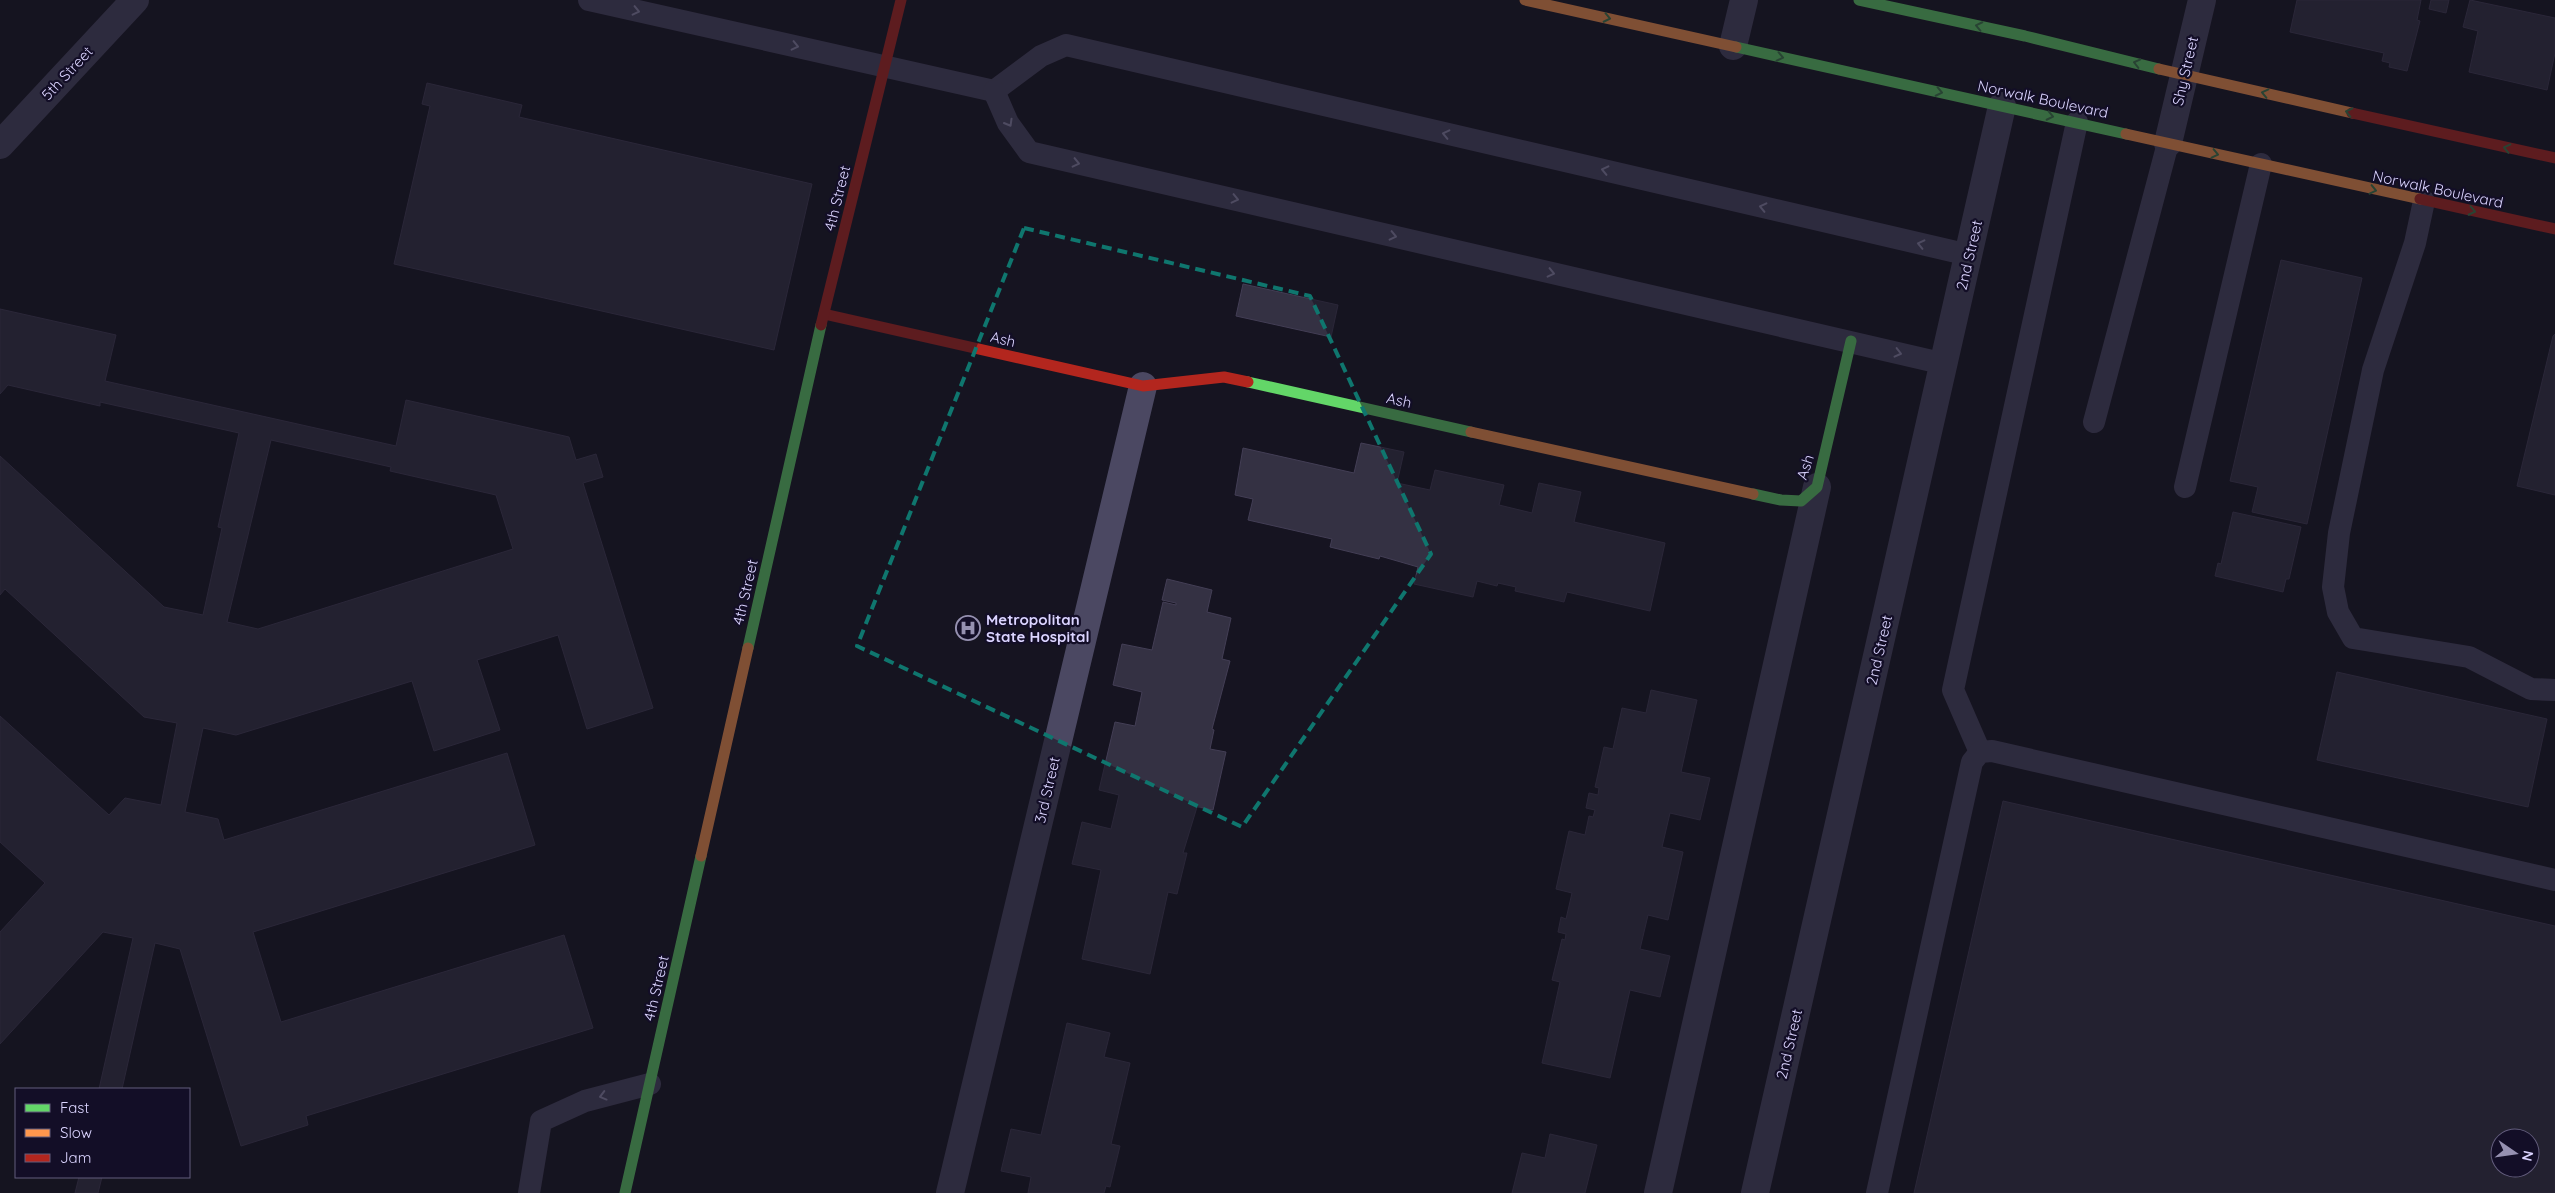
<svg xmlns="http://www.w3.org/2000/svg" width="2555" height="1193" viewBox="0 0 2555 1193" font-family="Quicksand,sans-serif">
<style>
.building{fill:#343143;stroke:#433e55;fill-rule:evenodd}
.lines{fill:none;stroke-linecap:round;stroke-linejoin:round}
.lane{stroke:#4b4862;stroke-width:22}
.street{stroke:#4b4862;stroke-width:28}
.fast{stroke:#63d668;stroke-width:11}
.slow{stroke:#ff974d;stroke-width:11}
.jam{stroke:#b3261e;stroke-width:11}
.oneway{stroke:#938eb0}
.oneway2{stroke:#3f7c4b}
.marked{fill:none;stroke:#0f766e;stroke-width:4;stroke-dasharray:10 6;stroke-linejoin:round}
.labels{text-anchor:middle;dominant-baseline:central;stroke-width:4.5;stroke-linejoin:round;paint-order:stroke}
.street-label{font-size:15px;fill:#dbd4ff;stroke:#130e27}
.poi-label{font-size:15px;font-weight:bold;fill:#dbd4ff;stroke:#130e27;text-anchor:start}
</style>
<rect width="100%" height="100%" fill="#161421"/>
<!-- building -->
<g class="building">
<polygon points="2297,0 2421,0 2417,20 2420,21 2407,71 2389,67 2390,63 2382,61 2384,53 2290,32"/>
<polygon points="2431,0 2449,0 2446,13 2429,9"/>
<polygon points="2470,0 2555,18 2555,53 2547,90 2469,72 2478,31 2463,27"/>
<polygon points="427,83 522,105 519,117 812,184 774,350 394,264 430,106 422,104"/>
<polygon points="2281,260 2362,278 2307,524 2252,512 2258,487 2230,481"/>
<polygon points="1243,284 1338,305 1331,337 1236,316"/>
<path d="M0 309 116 335 105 381 396 446 406 400 569 437 576 460 596 454 603 477 583 483 653 708 587 729 558 635 477 660 500 730 434 751 412 681 236 735 203 728 185 812 218 819 224 840 507 753 535 845 253 932 281 1022 564 935 593 1028 306 1116 308 1125 241 1146 180 949 155 943 122 1089H99L133 938 103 932 0 1044V932L45 883 0 842V716L109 815 125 798 161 805 177 723 144 717 5 589 0 595V456L164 607 203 615 222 528 218 527 239 433 100 402V406L8 385 0 394ZM271 440 391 467 390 471 496 495 513 549 258 629 227 622Z"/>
<polygon points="2555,334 2555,495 2517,486 2553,336"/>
<polygon points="1361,443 1404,452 1397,483 1430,490 1435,470 1504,485 1499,505 1532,513 1539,483 1581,492 1574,522 1665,543 1650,611 1567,592 1564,602 1515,591 1516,587 1498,583 1497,586 1477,581 1473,597 1414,584 1418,567 1380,556 1379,559 1330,547 1332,539 1248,520 1253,499 1235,495 1243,448 1354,473"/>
<polygon points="2233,512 2301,527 2289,579 2286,579 2283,592 2215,576 2218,563 2221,564"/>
<polygon points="1167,579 1212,590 1207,612 1231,618 1222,659 1230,661 1212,729 1214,730 1210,749 1226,752 1213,810 1197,807 1183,853 1187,853 1177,894 1168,892 1150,974 1082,959 1101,870 1072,864 1082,822 1111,829 1119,795 1099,790 1115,722 1135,726 1142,692 1113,685 1122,644 1152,650 1163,602 1176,605 1176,603 1162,600"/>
<polygon points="2337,672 2547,719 2528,807 2317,760"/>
<polygon points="1651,690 1697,700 1681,772 1710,778 1700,820 1670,813 1662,847 1683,852 1668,920 1648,915 1640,949 1670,956 1660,997 1630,990 1610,1078 1542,1063 1560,982 1552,980 1562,939 1565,940 1566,934 1558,932 1561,917 1566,919 1572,893 1556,889 1569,831 1585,835 1589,816 1593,817 1595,810 1586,808 1589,793 1598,795 1599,788 1595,787 1604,747 1613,749 1622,708 1646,713"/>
<path d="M2003 801 2555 926V1193H1914ZM2500 1138H2530V1168H2500Z"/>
<polygon points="1067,1023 1110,1033 1104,1057 1130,1063 1111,1144 1120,1146 1110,1187 1106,1186 1104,1193 1028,1193 1031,1177 1001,1171 1011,1129 1041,1135"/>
<polygon points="1550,1134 1597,1145 1585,1193 1512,1193 1522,1153 1545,1158"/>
<polygon points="79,1177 102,1177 98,1193 75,1193"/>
</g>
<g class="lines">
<!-- lane -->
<g class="lane">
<polyline points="589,0 994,91"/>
<polyline points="994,91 1041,56 1066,45 1969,255"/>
<polyline points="994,91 1008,123 1029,152 1945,364"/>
<polyline points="2424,201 2415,243 2373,370 2339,533 2333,587 2338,612 2353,638 2469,657 2531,689 2555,690"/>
<polyline points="2094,422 2168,143"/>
<polyline points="2185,487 2261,164"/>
<polyline points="1980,752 1953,690 2077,122"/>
<polyline points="529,1193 541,1121 585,1101 650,1084"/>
<polyline points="1877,1193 1972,762 1980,752 1992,751 2555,880"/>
</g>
<!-- street -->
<g class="street">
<polyline points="1733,46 1744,0"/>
<polyline points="2168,143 2202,0"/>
<polyline points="0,145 135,0"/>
<polyline points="950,1193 1143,386"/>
<polyline points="1658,1193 1817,487"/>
<polyline points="1755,1193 2002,106"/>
</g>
<!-- fast -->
<g class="fast">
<polyline points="1859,0 2025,36 2159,69"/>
<polyline points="1736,47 2126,134"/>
<polyline points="1248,382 1471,432"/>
<polyline points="1753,494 1781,500 1801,501 1817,487 1851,341"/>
<polyline points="748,648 821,325"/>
<polyline points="625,1193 701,856"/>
</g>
<!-- slow -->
<g class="slow">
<polyline points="1525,0 1736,47"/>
<polyline points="2159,69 2352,113"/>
<polyline points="2126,134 2420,199"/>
<polyline points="1471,432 1753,494"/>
<polyline points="701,856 748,648"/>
</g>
<!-- jam -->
<g class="jam">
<polyline points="2352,113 2555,158"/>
<polyline points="2420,199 2555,229"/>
<polyline points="824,314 1143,386 1224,377 1248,382"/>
<polyline points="821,325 901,0"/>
</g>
</g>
<!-- one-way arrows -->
<defs><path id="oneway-chevron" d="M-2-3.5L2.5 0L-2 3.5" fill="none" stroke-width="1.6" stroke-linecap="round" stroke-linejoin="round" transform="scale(1.25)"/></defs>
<g class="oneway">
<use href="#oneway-chevron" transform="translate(636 11) rotate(13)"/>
<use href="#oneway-chevron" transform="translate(795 46) rotate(13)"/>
<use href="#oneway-chevron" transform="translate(1009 123) rotate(60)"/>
<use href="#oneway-chevron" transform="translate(1446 134) rotate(-167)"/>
<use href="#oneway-chevron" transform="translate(1076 163) rotate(13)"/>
<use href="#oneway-chevron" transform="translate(1605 170) rotate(-167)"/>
<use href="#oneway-chevron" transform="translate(1235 199) rotate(13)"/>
<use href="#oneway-chevron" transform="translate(1763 207) rotate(-167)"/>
<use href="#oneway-chevron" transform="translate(1393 236) rotate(13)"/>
<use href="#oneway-chevron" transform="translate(1921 244) rotate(-167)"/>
<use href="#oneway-chevron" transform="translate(1551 273) rotate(13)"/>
<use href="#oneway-chevron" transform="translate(1898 353) rotate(14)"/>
<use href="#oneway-chevron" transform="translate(603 1096) rotate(165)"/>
</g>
<g class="oneway2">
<use href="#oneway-chevron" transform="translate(1607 18) rotate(12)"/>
<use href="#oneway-chevron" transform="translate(1979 26) rotate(-168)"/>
<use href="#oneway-chevron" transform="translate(1780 57) rotate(12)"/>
<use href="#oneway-chevron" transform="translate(2137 63) rotate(-166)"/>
<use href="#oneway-chevron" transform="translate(1939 92) rotate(12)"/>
<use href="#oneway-chevron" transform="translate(2265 93) rotate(-167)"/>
<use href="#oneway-chevron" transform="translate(2349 112) rotate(-167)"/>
<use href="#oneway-chevron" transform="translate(2050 116) rotate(12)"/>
<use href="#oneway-chevron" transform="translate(2507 148) rotate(-167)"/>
<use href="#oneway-chevron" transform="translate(2215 154) rotate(13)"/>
<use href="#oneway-chevron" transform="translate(2373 190) rotate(13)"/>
<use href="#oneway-chevron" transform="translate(2472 211) rotate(12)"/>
</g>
<!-- marked area -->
<path d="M0 0H2555V1193H0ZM1024 228 1310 296 1431 554 1242 827 857 646Z" fill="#161421" fill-opacity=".55" fill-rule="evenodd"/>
<path class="marked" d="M1024 228 1310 296 1431 554 1242 827 857 646Z"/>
<!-- icons -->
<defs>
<symbol id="hospital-ring" viewBox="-11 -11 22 22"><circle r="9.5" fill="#130e27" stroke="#9691b1" stroke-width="1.5"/><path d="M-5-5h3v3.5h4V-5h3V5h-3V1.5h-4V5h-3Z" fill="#9691b1"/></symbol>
</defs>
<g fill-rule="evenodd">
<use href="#hospital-ring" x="954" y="614" width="28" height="28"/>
</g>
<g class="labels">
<!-- street labels -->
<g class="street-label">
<text transform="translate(2185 71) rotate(-77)">Shy Street</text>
<text transform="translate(67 73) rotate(-47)">5th Street</text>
<text transform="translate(2043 99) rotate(12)">Norwalk Boulevard</text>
<text transform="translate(2438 189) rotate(12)">Norwalk Boulevard</text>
<text transform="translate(837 198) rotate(-76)">4th Street</text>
<text transform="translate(1969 255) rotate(-77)">2nd Street</text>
<text transform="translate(1003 339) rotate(13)">Ash</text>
<text transform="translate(1399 400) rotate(12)">Ash</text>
<text transform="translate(1805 467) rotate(-72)">Ash</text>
<text transform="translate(745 592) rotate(-77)">4th Street</text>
<text transform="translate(1879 650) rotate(-77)">2nd Street</text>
<text transform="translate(1047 790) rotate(-77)">3rd Street</text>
<text transform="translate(656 988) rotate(-77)">4th Street</text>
<text transform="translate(1789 1044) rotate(-77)">2nd Street</text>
</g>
<!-- poi labels -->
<g class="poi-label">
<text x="986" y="619">Metropolitan<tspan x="986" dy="17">State Hospital</tspan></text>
</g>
</g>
<!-- legend -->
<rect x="15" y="1088" width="175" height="90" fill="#130e27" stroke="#635d7d"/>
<rect x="25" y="1104" width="25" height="8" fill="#63d668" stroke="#635d7d"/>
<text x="60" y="1113" font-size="15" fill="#dbd4ff">Fast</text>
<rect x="25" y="1129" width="25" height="8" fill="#ff974d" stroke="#635d7d"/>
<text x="60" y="1138" font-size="15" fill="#dbd4ff">Slow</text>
<rect x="25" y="1154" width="25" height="8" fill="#b3261e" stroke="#635d7d"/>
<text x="60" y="1163" font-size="15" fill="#dbd4ff">Jam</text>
<!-- north arrow -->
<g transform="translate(2515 1153) rotate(103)"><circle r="24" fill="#130e27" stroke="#635d7d"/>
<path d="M0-4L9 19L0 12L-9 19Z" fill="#9691b1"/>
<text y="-8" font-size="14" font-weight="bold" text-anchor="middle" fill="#dbd4ff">N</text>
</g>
</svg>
